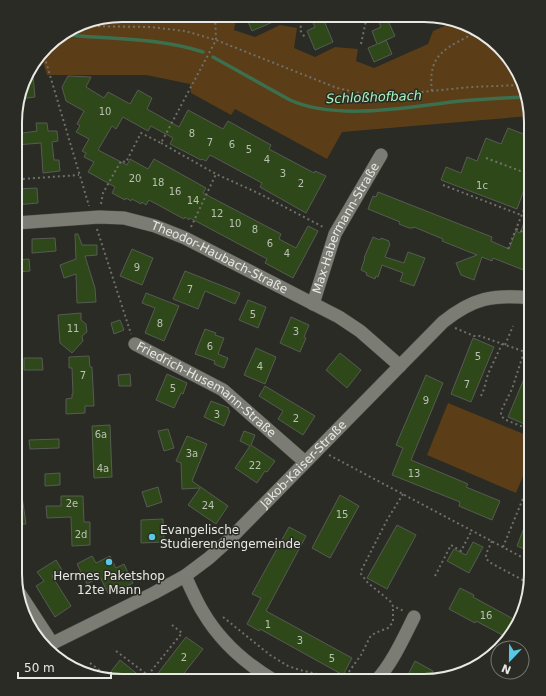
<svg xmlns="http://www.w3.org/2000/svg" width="546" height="696" viewBox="0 0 546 696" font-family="'DejaVu Sans',sans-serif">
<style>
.green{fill:#5b3d17}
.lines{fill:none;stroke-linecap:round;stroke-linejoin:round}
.stream{stroke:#3c6f4e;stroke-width:3.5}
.building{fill:#2f481a;stroke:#565b54}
.street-casing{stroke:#464741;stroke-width:14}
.path{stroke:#6f706a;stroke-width:2;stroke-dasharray:2 3;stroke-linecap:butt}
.street{stroke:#7b7c74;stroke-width:13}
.poi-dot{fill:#58c8e4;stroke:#2a2b24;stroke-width:1.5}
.labels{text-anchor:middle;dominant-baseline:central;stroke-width:3;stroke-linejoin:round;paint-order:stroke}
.number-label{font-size:10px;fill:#bac1b2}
.street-label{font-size:12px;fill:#e8e9e4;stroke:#2a2b24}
.poi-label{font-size:12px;fill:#e8e9e4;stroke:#2a2b24;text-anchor:start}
.water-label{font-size:13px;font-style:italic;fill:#a7f6bf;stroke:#2a2b24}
.rim{fill:none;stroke:#e8e9e4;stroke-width:2}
</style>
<rect width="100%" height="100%" fill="#2a2b24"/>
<!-- green -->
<g class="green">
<polygon points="122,15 237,15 234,30 255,37 280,25 297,28 294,48 315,57 335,47 358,49 356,61 374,68 428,44 433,31 454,22 483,33 517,69 529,116 342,132 327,159 235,109 231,115 191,93 190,84 146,75 47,75 41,55 52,42 88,21"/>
<polygon points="448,403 531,437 531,457 516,493 427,455"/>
</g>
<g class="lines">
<!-- stream -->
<g class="stream">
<path d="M65 34 79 36C121 39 163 39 203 52"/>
<path d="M213 57 290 100C336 121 410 107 460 101 481 99 503 98 524 97"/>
</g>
</g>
<!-- building -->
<g class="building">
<polygon points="245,15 256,15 287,16 252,31"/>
<polygon points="310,16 341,16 325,23 333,42 315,50 307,31 315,27"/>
<polygon points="376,16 406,16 389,23 395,36 378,44 386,40 392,54 374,62 368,48 377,44 372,31 381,27"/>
<polygon points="32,65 35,97 19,99 29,69"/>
<polygon points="68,76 91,77 86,87 104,98 108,92 130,104 138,90 152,98 147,109 179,127 188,110 223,129 228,121 271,145 269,149 314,173 315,171 326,176 306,213 260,187 262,183 210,155 206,161 202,159 201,160 170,144 173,138 151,126 148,131 123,117 116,129 112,126 98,150 127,165 130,159 148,169 154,159 206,188 203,193 281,234 279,239 296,248 308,226 318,231 293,278 265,263 267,259 190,218 189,220 185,217 184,219 149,200 146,205 142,202 141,204 132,199 131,201 126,198 125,200 112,193 115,187 88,172 94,162 84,157 86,153 82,151 89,139 76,132 80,126 77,124 84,111 66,101 62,87"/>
<polygon points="36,123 47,123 48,131 57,131 58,141 52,142 54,160 59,160 60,171 43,173 41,143 16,145 16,134 37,131"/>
<polygon points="508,128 531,137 531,171 517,209 441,180 446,167 461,173 467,157 477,161 486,138 501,144"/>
<polygon points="37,188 38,203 16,205 16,189"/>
<polygon points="378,192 492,237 491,241 509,249 516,231 520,233 531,205 531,273 493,258 492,261 482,257 474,280 461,275 456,263 477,255 442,241 443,239 414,227 413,228 409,228 399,224 400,222 368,209 373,196 376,197"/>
<polygon points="75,234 78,234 82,245 97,245 97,255 85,256 95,288 96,302 77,303 76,274 64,278 60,265 76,259"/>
<polygon points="373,237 380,240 381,238 389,241 389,243 390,244 385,257 404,263 408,252 425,258 414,286 400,281 403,273 382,265 378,277 376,276 375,279 366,275 367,273 361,270 365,258 364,258"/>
<polygon points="55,238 56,251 32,253 32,239"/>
<polygon points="132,249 153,258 142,285 120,276"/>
<polygon points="29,259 30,271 16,272 16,260"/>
<polygon points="185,271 240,293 235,304 205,291 198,309 173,299"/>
<polygon points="146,293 179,306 164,341 145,333 155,308 142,303"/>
<polygon points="248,300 266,307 258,328 239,320"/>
<polygon points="81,313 81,320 86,324 87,332 82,336 83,341 72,353 60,343 58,315"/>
<polygon points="291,317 309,325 304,337 306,338 300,352 280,343"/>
<polygon points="120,320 124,330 114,334 111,323"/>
<polygon points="205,329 216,333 215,335 224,338 218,354 228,358 224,368 214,364 215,361 195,354"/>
<polygon points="473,338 494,347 471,402 451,394"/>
<polygon points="256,348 276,357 265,384 244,375"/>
<polygon points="340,353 361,370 347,388 326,370"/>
<polygon points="89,356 90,367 92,367 94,406 85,406 85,413 66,414 66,399 72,398 72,394 73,394 72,368 69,368 69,357"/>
<polygon points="24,358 42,358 43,370 24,370"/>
<polygon points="531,362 531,420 529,426 508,417"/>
<polygon points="130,374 131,386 119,386 118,375"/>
<polygon points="167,374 187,383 183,394 181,393 174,408 156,400"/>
<polygon points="426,375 443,383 411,460 468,484 466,487 500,501 492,520 459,506 460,502 392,475 403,448 396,445"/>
<polygon points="265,386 315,416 303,435 278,419 283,411 259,396"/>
<polygon points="211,401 229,408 228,410 230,411 224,426 204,417"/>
<polygon points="110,425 112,477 94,478 92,426"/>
<polygon points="168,429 174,448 164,451 158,431"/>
<polygon points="244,431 255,435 251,445 275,461 267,472 265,471 257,483 235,468 250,446 240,441"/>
<polygon points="187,436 207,444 192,481 228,506 216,524 188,505 200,488 182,489 181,463 176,461"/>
<polygon points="59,439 59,448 30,449 29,440"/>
<polygon points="60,473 60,485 45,486 45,474"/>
<polygon points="158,487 162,502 147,507 142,492"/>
<polygon points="21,489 26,524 15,524 15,490"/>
<polygon points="340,495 359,506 330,558 312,548"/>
<polygon points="61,496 83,496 84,522 90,522 90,545 72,546 71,517 47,518 46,506 61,506"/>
<polygon points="530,512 531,513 531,552 517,546"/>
<polygon points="163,519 164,542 141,543 141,520"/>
<polygon points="397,525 416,535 387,589 367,578"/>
<polygon points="289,527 306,536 266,611 352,658 343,675 260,629 259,631 247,624 261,598 252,594"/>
<polygon points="473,542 483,547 469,573 447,561 454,549 466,555"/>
<polygon points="92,556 96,563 110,556 116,568 124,564 133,583 109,595 100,577 87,584 77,564"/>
<polygon points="56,560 62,570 52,576 71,606 55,617 36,586 44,581 37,572"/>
<polygon points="460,588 474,595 473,597 517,621 513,633 508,638 476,621 475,623 449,609"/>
<polygon points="186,637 203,649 178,681 152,681"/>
<polygon points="120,660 146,681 115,681 106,678"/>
<polygon points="415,661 433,671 428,681 405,681"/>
</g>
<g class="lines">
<defs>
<g id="street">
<path id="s1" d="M16 223 99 217 124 218 155 226 185 238 339 317 360 331 400 366"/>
<path id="s2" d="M313 304 335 234 381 155"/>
<path id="s3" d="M135 344 223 390 305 462"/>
<path d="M185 576C191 588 196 601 203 612 220 641 246 664 275 681"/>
<polyline points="20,594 52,643"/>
<path id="s4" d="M47 646 154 593 185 576 209 558 229 540 443 322C473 298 493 294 531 298"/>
<path d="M376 681C393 662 403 639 414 617"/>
</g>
</defs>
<!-- street casing -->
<use href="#street" class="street-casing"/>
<!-- path -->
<g class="path">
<polyline points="238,15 243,23"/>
<polyline points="303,16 300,30 306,39"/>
<polyline points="78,26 151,27 185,31 216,40 337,88 360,93 392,95 471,87 521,85"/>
<polyline points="92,27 93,20"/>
<polyline points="361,44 367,16"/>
<polyline points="43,52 89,206"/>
<path d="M432 91C427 52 448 48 478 31"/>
<polyline points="161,143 216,174 258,193 325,228"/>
<polyline points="20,150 22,179 79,175"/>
<polyline points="486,158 531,175"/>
<polyline points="443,185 521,215"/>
<polyline points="101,204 103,193 121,161 126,162 141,133 161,143 216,40 215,15"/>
<polyline points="191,227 216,174"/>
<polyline points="97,229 131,334"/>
<polyline points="516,229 531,235"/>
<polyline points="508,249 531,192"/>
<polyline points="455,328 474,336 480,336 531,354"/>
<polyline points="505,345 513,326"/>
<polyline points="524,352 512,389 501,411 501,416 506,420 531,430"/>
<polyline points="481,396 484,389 488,374 502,344"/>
<polyline points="329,455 531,562"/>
<polyline points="403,494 387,520 361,571 361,574 368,583 390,601 393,606 404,611"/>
<polyline points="492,541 486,554 486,558 489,562 530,584"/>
<polyline points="503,547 531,479"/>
<polyline points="435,576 451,545 461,551 472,530"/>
<polyline points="223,617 270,655 288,666 300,670 347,681"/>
<polyline points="116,651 153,679"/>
<polyline points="90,663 107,676"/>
<polyline points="148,675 182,633 172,625"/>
<polyline points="343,680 361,655 370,637 375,633 388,628 393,622 393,606"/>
</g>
<!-- street -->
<use href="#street" class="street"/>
</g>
<!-- markers -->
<g class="poi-dot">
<circle cx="152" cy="537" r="4"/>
<circle cx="109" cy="562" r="4"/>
</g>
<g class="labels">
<!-- number labels -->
<g class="number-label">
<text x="105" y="111">10</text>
<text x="192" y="133">8</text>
<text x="210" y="142">7</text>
<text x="232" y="144">6</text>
<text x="249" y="149">5</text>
<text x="267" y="159">4</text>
<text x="283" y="173">3</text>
<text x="135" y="178">20</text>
<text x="158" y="182">18</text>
<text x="301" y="183">2</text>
<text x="482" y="185">1c</text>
<text x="175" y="191">16</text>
<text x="193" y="200">14</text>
<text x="217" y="213">12</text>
<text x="235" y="223">10</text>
<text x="255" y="229">8</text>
<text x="270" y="243">6</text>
<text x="287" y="253">4</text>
<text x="137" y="267">9</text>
<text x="190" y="289">7</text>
<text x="253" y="314">5</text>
<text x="160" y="323">8</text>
<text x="73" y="328">11</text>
<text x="296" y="331">3</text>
<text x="210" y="346">6</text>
<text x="478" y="356">5</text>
<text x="260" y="366">4</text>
<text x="83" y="375">7</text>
<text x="467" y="384">7</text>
<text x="173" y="388">5</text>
<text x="426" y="400">9</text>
<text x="217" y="414">3</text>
<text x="296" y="418">2</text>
<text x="101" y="434">6a</text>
<text x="192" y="453">3a</text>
<text x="255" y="465">22</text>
<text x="103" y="468">4a</text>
<text x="414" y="473">13</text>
<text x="72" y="503">2e</text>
<text x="208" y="505">24</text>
<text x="342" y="514">15</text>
<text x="81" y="534">2d</text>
<text x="486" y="615">16</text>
<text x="268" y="624">1</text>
<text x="300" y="640">3</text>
<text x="184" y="657">2</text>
<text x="332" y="658">5</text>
</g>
<!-- street labels -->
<g class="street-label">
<text stroke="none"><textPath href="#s2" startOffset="83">Max-Habermann-Straße</textPath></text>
<text stroke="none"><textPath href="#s1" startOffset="212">Theodor-Haubach-Straße</textPath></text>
<text stroke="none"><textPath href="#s3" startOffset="85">Friedrich-Husemann-Straße</textPath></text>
<text stroke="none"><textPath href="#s4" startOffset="318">Jakob-Kaiser-Straße</textPath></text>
</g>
<!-- poi labels -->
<g class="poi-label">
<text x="160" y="530">Evangelische<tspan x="160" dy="14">Studierendengemeinde</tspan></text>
<text x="109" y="576" text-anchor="middle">Hermes Paketshop<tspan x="109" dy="14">12te Mann</tspan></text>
</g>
<!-- water labels -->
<g class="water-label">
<text transform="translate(374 97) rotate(-2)">Schloßhofbach</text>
</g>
</g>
<!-- crop -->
<path d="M0 0H546V696H0ZM122 22H424A100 100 0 0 1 524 122V574A100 100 0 0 1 424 674H122A100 100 0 0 1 22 574V122A100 100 0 0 1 122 22Z" fill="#2a2b24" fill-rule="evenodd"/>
<path class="rim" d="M122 22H424A100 100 0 0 1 524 122V574A100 100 0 0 1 424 674H122A100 100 0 0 1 22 574V122A100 100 0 0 1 122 22Z"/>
<!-- north arrow -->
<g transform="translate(510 660) rotate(202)"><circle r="19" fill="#2a2b24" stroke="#767771"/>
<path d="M0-3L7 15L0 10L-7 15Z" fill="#58c8e4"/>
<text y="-6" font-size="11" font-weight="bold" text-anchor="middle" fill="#e8e9e4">N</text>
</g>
<!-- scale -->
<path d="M18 672v6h93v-6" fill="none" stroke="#e8e9e4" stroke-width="2"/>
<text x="24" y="672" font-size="12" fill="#e8e9e4" stroke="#2a2b24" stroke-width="3" paint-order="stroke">50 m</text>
</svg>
